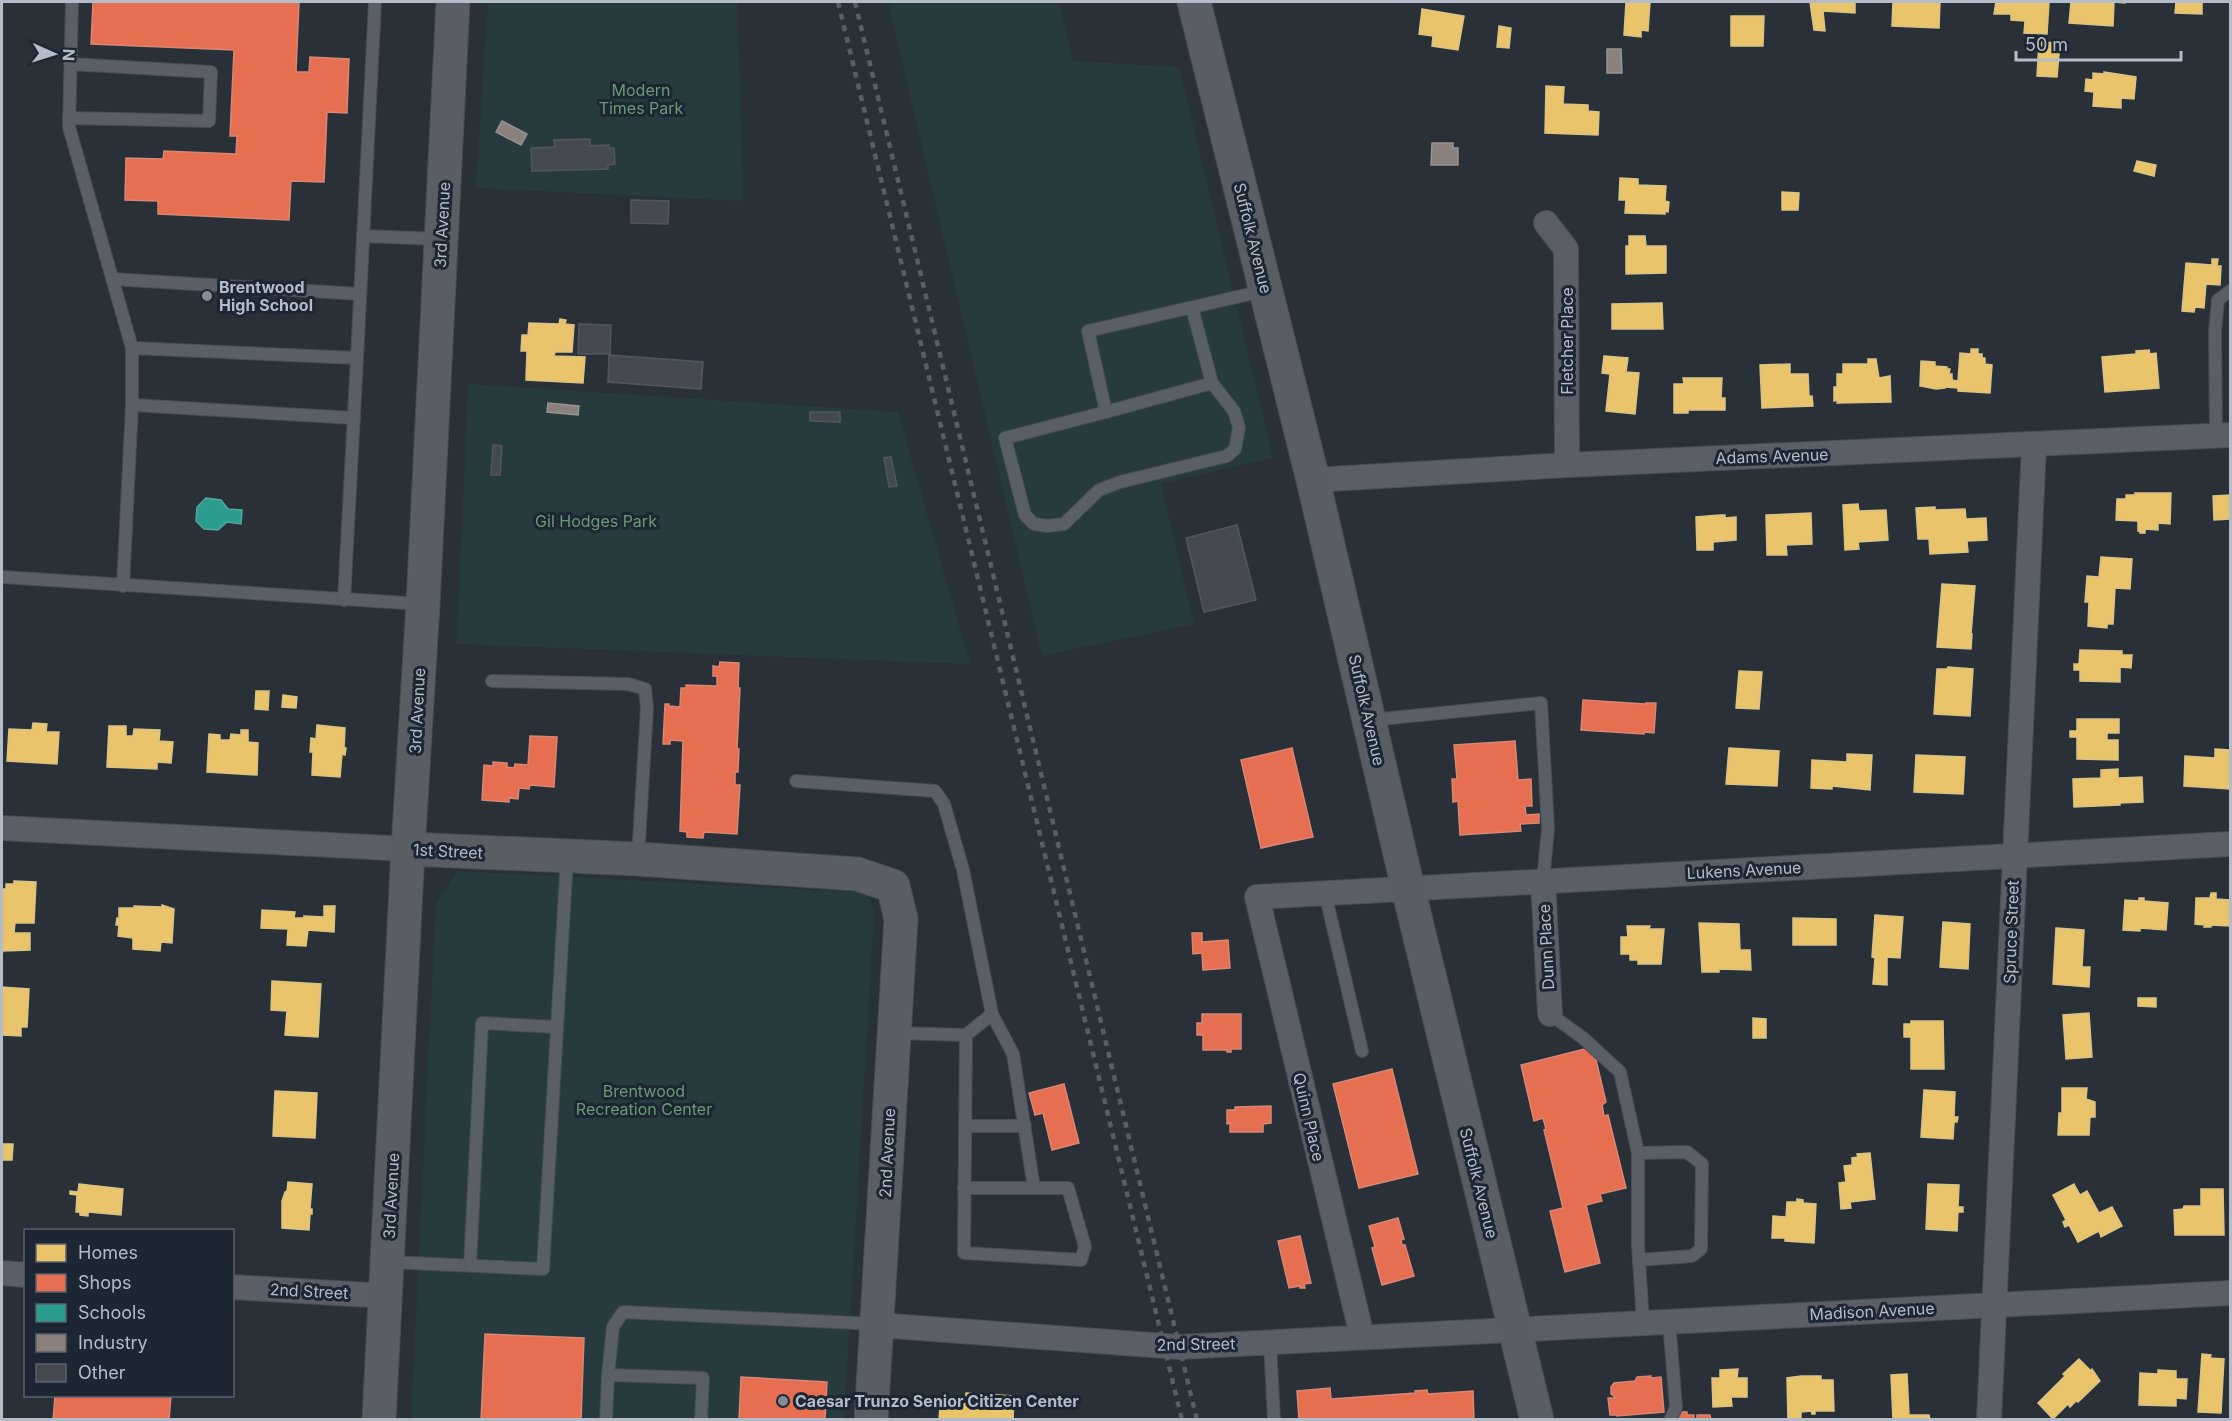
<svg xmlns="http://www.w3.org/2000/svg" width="2232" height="1421" viewBox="0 0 2232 1421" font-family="Inter,sans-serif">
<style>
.green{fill:#273a3e}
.homes{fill:#e9c46a;stroke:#d9c286;stroke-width:1.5}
.shops{fill:#e76f51;stroke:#d88675;stroke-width:1.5}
.schools{fill:#2a9d8f;stroke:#53a6a0;stroke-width:1.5}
.industry{fill:#8a817c;stroke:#979393;stroke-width:1.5}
.building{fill:#444950;stroke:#52575f;stroke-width:1.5}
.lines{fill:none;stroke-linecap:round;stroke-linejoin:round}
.lane-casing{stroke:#484c53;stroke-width:14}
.street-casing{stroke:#484c53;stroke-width:26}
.secondary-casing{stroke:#484c53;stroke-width:35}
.lane{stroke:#5a5e66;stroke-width:12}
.street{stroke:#5a5e66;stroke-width:24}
.secondary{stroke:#595d64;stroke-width:33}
.rail{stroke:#595d64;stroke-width:4.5;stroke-dasharray:6 6;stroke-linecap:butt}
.poi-dot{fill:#848b96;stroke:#1d2633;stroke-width:2}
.labels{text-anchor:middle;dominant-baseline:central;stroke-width:6;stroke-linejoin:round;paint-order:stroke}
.park-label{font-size:16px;fill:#6b9a76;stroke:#1d2633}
.street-label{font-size:16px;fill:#b4bcc9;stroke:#1d2633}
.poi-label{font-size:16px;font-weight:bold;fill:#b4bcc9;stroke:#1d2633;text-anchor:start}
</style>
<rect width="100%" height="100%" fill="#2a3038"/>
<!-- green -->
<g class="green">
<polygon points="488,2 737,2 743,201 476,188"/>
<polygon points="888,2 1059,2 1073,61 1179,67 1273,458 1161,484 1194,624 1042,656"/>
<polygon points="468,384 898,412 970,664 457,644"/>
<polygon points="457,871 855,892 869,896 874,913 844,1419 411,1420 436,902"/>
</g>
<!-- homes -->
<g class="homes">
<polygon points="1626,2 1650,2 1648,31 1641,30 1641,37 1624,35"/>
<polygon points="1810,2 1860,2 1855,2 1855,13 1823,11 1825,31 1814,30"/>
<polygon points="1893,2 1940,2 1939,28 1892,26"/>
<polygon points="1996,2 2049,2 2047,34 2024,33 2025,21 2011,20 2011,14 1994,14"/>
<polygon points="2071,2 2125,2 2125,3 2114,2 2113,26 2069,23"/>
<polygon points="2176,2 2202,2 2202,14 2175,13"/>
<polygon points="1422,9 1464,16 1458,50 1432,46 1433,36 1419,34"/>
<polygon points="1731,16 1764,16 1763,46 1731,46"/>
<polygon points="1499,26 1511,28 1509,48 1497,47"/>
<polygon points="2039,42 2060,43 2057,77 2037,76"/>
<polygon points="2104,72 2136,77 2134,99 2121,98 2121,108 2093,106 2094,92 2085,91 2086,79 2093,80 2093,73 2104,74"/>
<polygon points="1546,86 1564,87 1563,104 1588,105 1588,111 1599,112 1598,135 1545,133"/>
<polygon points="2137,161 2156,165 2154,176 2134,171"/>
<polygon points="1620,178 1638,179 1638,185 1666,186 1665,201 1669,202 1668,212 1665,211 1665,214 1625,213 1626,200 1619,200"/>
<polygon points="1782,192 1799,193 1798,210 1782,210"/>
<polygon points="1629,236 1645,236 1646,246 1666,246 1666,273 1626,274 1626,246 1629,246"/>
<polygon points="2212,259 2218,259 2217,266 2221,266 2220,285 2206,284 2204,308 2195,307 2194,312 2182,311 2186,263 2212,265"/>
<polygon points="1662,303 1663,329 1612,329 1612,304"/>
<polygon points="560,319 566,320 565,324 574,325 572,352 555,352 554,356 585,357 583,383 526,380 527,351 521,351 522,335 528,335 529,323 559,324"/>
<polygon points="1971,349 1978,349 1978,354 1982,354 1982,358 1985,358 1985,364 1992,365 1990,393 1958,391 1958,388 1945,387 1945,388 1936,389 1920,386 1921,361 1935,362 1935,366 1947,367 1947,369 1950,369 1949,374 1952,374 1952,380 1958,381 1960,353 1971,354"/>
<polygon points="2149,350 2150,354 2156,353 2159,388 2105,392 2102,357 2136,354 2136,351"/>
<polygon points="1604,356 1628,358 1626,372 1639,373 1635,414 1606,411 1610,374 1602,373"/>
<polygon points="1868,359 1876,359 1879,378 1890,376 1891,402 1837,403 1838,400 1834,401 1834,387 1837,387 1837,374 1843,374 1843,364 1868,364"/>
<polygon points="1790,364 1790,374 1808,374 1809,396 1812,396 1813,406 1762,408 1760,365"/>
<polygon points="1683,378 1722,378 1721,398 1725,398 1725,410 1688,410 1688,413 1674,413 1674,384 1684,384"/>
<polygon points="2135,493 2171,493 2170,524 2158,523 2158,530 2145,529 2145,533 2140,533 2140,531 2138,531 2138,521 2116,520 2117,499 2126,499 2126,495 2135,495"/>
<polygon points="2230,495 2230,519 2214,520 2213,496"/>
<polygon points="1858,504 1859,511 1886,510 1888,540 1858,542 1859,549 1845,550 1843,505"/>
<polygon points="1935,507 1935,510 1965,509 1966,519 1986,518 1987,540 1967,541 1968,552 1930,554 1929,539 1918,539 1916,508"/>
<polygon points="1811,513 1812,544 1786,545 1787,555 1767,555 1766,515"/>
<polygon points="1720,515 1725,515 1725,518 1736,517 1736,540 1713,542 1713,550 1697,550 1696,517"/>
<polygon points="2101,557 2132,559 2130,589 2115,588 2113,624 2107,624 2107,628 2088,626 2089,602 2085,602 2087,576 2099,577"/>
<polygon points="1942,584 1975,586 1971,634 1972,634 1971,649 1937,647"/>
<polygon points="2080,650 2122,651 2122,655 2132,655 2131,668 2120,667 2120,682 2080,681 2080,670 2074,670 2074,664 2079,664"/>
<polygon points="1948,667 1973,669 1970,716 1934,714 1937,669 1947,669"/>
<polygon points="1739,671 1762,672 1759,709 1736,708"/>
<polygon points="256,691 269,691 268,710 255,709"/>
<polygon points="283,695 297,697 296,708 282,707"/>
<polygon points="2077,719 2119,719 2119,733 2107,733 2107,740 2118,740 2118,760 2077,759 2077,737 2070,737 2070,731 2077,731"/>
<polygon points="33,723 47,724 46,732 59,732 57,764 7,761 9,729 32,730"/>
<polygon points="317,725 345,728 344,748 346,748 345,755 342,754 340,777 312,775 313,752 310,752 311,738 316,739"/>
<polygon points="109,726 126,726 126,736 133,736 134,729 160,730 159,741 173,742 171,763 157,762 157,769 107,767"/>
<polygon points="241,730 248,730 248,742 258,743 257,775 207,772 209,734 220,735 220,740 230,740 231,734 241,735"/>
<polygon points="1729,748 1779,751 1777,786 1726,784"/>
<polygon points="2215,749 2230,750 2230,789 2184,786 2185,756 2215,758"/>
<polygon points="1847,754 1872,755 1870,790 1832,786 1832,789 1811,788 1812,760 1847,762"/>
<polygon points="1916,755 1965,757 1963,794 1914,792"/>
<polygon points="2118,769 2118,778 2142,777 2143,802 2120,803 2120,805 2074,807 2073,779 2101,778 2101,770"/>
<polygon points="14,881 36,882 34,923 15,923 14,933 30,933 30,950 3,951 2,954 2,889 6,889 6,884 14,884"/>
<polygon points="2211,893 2216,893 2216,899 2230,900 2230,926 2211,925 2211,927 2204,927 2205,925 2195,924 2196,898 2210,898"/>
<polygon points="2139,898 2144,898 2144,901 2168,903 2166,930 2140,928 2140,931 2123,930 2125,900 2139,901"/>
<polygon points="162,905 174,909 172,943 161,942 160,951 133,949 133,938 118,936 119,925 116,925 117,918 119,919 119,908 134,908 134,906 162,907"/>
<polygon points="324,906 335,906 334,932 308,930 306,946 287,945 288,929 261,928 262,910 295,912 294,918 304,918 304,916 324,917"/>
<polygon points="1875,915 1903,917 1900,958 1887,957 1887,985 1873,984 1875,958 1872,957"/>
<polygon points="1793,918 1836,919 1836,945 1793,945"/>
<polygon points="1943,922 1970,924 1968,969 1940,967"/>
<polygon points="1699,923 1739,924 1740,950 1750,950 1751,970 1719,969 1719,972 1702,972"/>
<polygon points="1627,926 1650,926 1649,929 1664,929 1661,964 1638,964 1638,960 1630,960 1630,954 1621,954 1621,937 1628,937"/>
<polygon points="2056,928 2084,930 2082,967 2090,967 2089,987 2053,984"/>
<polygon points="272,981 321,984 318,1037 285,1035 287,1011 271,1010"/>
<polygon points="2,987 29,989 27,1027 21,1027 21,1036 2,1035"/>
<polygon points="2138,998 2156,998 2156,1007 2138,1006"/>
<polygon points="2089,1013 2092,1057 2066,1059 2063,1015"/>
<polygon points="1753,1018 1766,1019 1766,1038 1753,1038"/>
<polygon points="1911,1021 1943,1021 1944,1069 1911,1069 1911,1037 1904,1037 1904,1024 1911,1024"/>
<polygon points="2062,1088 2087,1088 2086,1099 2095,1102 2095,1117 2090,1117 2089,1135 2058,1135 2059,1113 2062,1113"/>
<polygon points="1924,1090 1955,1092 1954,1117 1958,1117 1957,1122 1954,1122 1953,1139 1921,1137"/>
<polygon points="275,1091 317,1093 315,1138 273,1136"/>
<polygon points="2,1144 13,1144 12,1160 2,1160"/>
<polygon points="1870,1153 1875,1199 1850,1202 1851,1208 1841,1209 1839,1183 1846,1182 1844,1166 1852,1165 1852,1158 1858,1157 1857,1154"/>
<polygon points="288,1182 312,1184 310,1209 312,1209 312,1214 310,1214 309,1230 282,1228 282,1201 285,1192 287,1191"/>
<polygon points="79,1184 123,1189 121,1215 88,1212 88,1216 80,1215 80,1212 76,1212 77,1195 70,1194 70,1191 78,1192"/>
<polygon points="1928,1184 1959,1185 1958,1207 1963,1207 1963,1212 1958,1212 1957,1231 1926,1229"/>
<polygon points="2074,1184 2080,1195 2087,1191 2099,1213 2112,1207 2122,1226 2101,1237 2099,1231 2078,1242 2069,1225 2065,1227 2063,1222 2066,1220 2053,1195"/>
<polygon points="2201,1189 2223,1189 2224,1235 2175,1235 2174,1210 2183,1209 2184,1206 2201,1206"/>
<polygon points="1797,1199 1803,1200 1803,1203 1816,1204 1814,1243 1785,1241 1785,1238 1772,1238 1773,1216 1786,1217 1787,1202 1797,1202"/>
<polygon points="2202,1354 2211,1355 2210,1358 2224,1359 2221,1413 2198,1412"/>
<polygon points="2079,1359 2091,1371 2092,1369 2100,1381 2078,1402 2076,1401 2070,1407 2068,1404 2053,1419 2038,1403 2065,1376 2063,1374"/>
<polygon points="1738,1369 1737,1378 1747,1378 1747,1397 1731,1397 1732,1406 1713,1407 1712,1378 1720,1378 1720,1370"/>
<polygon points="2158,1370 2176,1371 2176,1379 2187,1379 2186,1399 2176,1398 2176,1406 2139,1405 2140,1373 2158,1374"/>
<polygon points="1907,1374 1909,1415 1929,1415 1930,1420 1893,1420 1891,1375"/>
<polygon points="1801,1376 1821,1376 1821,1380 1833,1380 1834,1411 1815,1411 1815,1414 1812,1414 1811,1411 1801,1412 1801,1420 1788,1420 1787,1378"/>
<polygon points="966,1393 1014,1396 1013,1420 939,1420 940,1406 945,1407 946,1403 965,1404"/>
</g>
<!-- shops -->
<g class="shops">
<polygon points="93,2 299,2 296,72 309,72 310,57 349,59 347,113 327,112 324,182 291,181 289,220 158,214 158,201 125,200 126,158 163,159 164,151 236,154 237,136 230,136 234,50 91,44"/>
<polygon points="720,662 739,663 738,688 740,688 737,749 739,749 738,772 735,772 735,785 740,785 737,834 704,832 703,838 687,837 687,832 680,831 683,741 670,740 670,744 663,744 665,704 669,704 669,706 680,707 681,688 686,688 686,685 717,686 717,676 713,676 713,666 719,667"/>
<polygon points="1583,700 1645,704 1646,703 1656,703 1654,733 1644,732 1644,734 1581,730"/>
<polygon points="530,736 557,737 554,787 530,785 529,789 519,788 518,799 509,798 509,802 482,800 484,765 493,766 493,762 507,763 507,767 514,768 515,764 528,765"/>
<polygon points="1515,741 1518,780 1531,779 1532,806 1525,806 1526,815 1539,814 1539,823 1520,824 1521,831 1460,835 1458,801 1453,802 1452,779 1457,779 1454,745"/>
<polygon points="1292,748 1313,837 1261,848 1241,760"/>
<polygon points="1192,933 1202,933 1202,942 1228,940 1230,968 1203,970 1202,953 1193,954"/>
<polygon points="1202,1014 1241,1014 1241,1049 1231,1049 1231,1052 1227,1052 1227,1050 1203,1050 1203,1035 1197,1035 1197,1023 1202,1023"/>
<polygon points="1593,1047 1606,1102 1602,1105 1604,1116 1608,1115 1626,1188 1600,1194 1602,1201 1586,1205 1600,1263 1565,1272 1550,1211 1563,1208 1544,1130 1546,1129 1543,1118 1534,1121 1521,1065"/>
<polygon points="1392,1069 1418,1174 1359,1188 1333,1084"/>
<polygon points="1064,1084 1079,1143 1052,1150 1043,1113 1035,1115 1029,1093"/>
<polygon points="1271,1106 1271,1123 1263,1124 1263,1132 1230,1132 1230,1123 1227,1124 1227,1110 1235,1110 1235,1107"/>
<polygon points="1398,1218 1404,1239 1401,1240 1402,1245 1405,1245 1414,1276 1382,1285 1372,1248 1375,1247 1369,1226"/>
<polygon points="1300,1236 1311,1283 1304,1284 1305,1288 1300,1288 1300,1286 1289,1288 1278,1241"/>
<polygon points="485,1334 584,1338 581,1420 481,1420"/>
<polygon points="1651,1376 1651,1378 1661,1377 1664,1412 1617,1416 1617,1415 1610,1415 1608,1398 1616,1398 1611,1394 1611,1387 1614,1383 1635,1381 1637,1377"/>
<polygon points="741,1377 827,1382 825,1420 739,1420"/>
<polygon points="1330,1388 1331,1399 1416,1393 1415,1391 1427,1390 1428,1394 1473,1391 1474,1420 1299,1420 1297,1391"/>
<polygon points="55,1396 171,1396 169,1420 53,1420"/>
<polygon points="1682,1412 1687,1412 1687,1415 1694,1415 1694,1420 1677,1420 1677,1414 1682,1414"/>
<polygon points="1697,1415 1710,1415 1711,1420 1697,1420"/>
</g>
<!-- schools -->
<polygon class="schools" points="206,498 221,500 228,509 242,510 241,524 227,522 218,530 204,529 196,521 197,507"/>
<!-- industry -->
<g class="industry">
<polygon points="1607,49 1621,49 1622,73 1607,73"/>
<polygon points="502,121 527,134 521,145 496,132"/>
<polygon points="1432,143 1453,143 1453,148 1458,148 1458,165 1431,165"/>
<polygon points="548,403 579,406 578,415 547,412"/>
</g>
<!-- building -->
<g class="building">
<polygon points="590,139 590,146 609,145 609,148 614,148 615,164 608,165 608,169 532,171 531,148 555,147 554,140"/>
<polygon points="631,200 669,201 668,224 631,223"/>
<polygon points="579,324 611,325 610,354 578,354"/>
<polygon points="609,355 703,362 701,389 608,382"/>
<polygon points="810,412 840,412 840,422 810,421"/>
<polygon points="493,445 502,446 500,475 491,475"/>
<polygon points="891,457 897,486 889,487 884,458"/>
<polygon points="1237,525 1256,600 1204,612 1186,538"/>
</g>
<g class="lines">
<defs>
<g id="lane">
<polyline points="72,2 69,127 132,348"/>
<polyline points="69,118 209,121 211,72 70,64"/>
<polyline points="363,236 440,239"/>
<polyline points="112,279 360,294"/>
<polyline points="1192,308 1212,383 1234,411 1239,427 1235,449 1227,456 1120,482 1099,490 1064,524 1047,526 1034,524 1025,515 1005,438 1106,412 1088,331 1263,291"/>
<polyline points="132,405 354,418"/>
<polyline points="1106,412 1212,383"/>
<polyline points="2216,436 2215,331 2218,300 2230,291"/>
<polyline points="2,577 422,604"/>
<polyline points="123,586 132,405 132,348 357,358 375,2"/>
<polyline points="344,600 357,358"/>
<polyline points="492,681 628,684 645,689 647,708 638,858"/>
<polyline points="1371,720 1541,703 1548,828 1543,881"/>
<polyline points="796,781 935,791 944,804 963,870 992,1014 966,1035 895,1033"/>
<polyline points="1325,893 1362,1051"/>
<polyline points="1550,1014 1583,1038 1620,1072 1638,1153 1638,1244 1643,1323"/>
<polyline points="966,1035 964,1253 1081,1260 1085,1247 1068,1188 1034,1188 1013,1054 992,1014"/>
<polyline points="965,1126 1025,1126"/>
<polyline points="1638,1153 1687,1152 1702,1164 1701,1249 1692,1256 1639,1260"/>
<polyline points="964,1188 1034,1188"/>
<polyline points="388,1262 543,1269 567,857"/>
<polyline points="470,1266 482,1023 557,1027"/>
<polyline points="1669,1321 1676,1408 1670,1420"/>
<polyline points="1270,1342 1274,1420"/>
<polyline points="608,1375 613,1327 623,1312 876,1324"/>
<polyline points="606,1420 608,1375 703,1378 701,1420"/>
</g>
<g id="street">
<polyline points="1546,223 1566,249 1567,465"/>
<polyline points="1313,480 1567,465 2230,435"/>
<polyline points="2,828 408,849"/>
<polyline points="1543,881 1550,1014"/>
<polyline points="2,1273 26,1275"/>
<polyline points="232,1287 386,1296"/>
<polyline points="877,1325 1179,1347 2230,1293"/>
<polyline points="1362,1336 1257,897 2230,844"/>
<polyline points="1989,1420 2034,445"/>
</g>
<g id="secondary">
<polyline points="1194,2 1313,480 1408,888 1537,1420"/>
<polyline points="408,849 638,859 857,874 893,886 901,919 871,1420"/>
<polyline points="379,1420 408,849 423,604 453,2"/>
</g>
</defs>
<!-- lane casing -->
<use href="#lane" class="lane-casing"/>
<!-- street casing -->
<use href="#street" class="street-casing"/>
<!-- secondary casing -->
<use href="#secondary" class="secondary-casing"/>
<!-- lane -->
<use href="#lane" class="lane"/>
<!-- street -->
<use href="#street" class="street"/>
<!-- secondary -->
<use href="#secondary" class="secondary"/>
<!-- rail -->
<g class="rail">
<polyline points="838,2 1182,1420"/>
<polyline points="855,2 1197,1420"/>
</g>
</g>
<!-- markers -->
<g class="poi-dot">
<circle cx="207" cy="296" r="6"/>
<circle cx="783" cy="1401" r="6"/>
</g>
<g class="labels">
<!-- park labels -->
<g class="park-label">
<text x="641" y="90">Modern<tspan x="641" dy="18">Times Park</tspan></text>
<text x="596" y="521">Gil Hodges Park</text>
<text x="644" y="1091">Brentwood<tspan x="644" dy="18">Recreation Center</tspan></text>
</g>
<!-- street labels -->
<g class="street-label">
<text transform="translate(442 225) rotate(-87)">3rd Avenue</text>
<text transform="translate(1253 238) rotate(76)">Suffolk Avenue</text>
<text transform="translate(1567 341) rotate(-90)">Fletcher Place</text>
<text transform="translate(1772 456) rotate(-2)">Adams Avenue</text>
<text transform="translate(1367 710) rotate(77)">Suffolk Avenue</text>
<text transform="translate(417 711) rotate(-87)">3rd Avenue</text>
<text transform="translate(448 851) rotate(3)">1st Street</text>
<text transform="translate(1744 870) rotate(-3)">Lukens Avenue</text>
<text transform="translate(2011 932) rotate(-88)">Spruce Street</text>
<text transform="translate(1546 947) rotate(-93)">Dunn Place</text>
<text transform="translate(1309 1117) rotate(77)">Quinn Place</text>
<text transform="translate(887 1153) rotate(-87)">2nd Avenue</text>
<text transform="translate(1479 1183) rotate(76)">Suffolk Avenue</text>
<text transform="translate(391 1196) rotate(-87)">3rd Avenue</text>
<text transform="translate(309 1291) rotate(3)">2nd Street</text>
<text transform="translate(1872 1311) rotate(-3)">Madison Avenue</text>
<text transform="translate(1196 1344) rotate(-1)">2nd Street</text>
</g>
<!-- poi labels -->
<g class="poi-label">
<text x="219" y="287">Brentwood<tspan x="219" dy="18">High School</tspan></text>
<text x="795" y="1401">Caesar Trunzo Senior Citizen Center</text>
</g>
</g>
<!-- border -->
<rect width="2232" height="1421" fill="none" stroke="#b4bcc9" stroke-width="6"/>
<!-- legend -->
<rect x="24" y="1229" width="210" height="168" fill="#1d2633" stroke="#59626f" stroke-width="1.5"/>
<rect x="36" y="1244" width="30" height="18" fill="#e9c46a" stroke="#59626f" stroke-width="1.5"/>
<text x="78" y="1259" font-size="18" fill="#b4bcc9">Homes</text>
<rect x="36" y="1274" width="30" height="18" fill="#e76f51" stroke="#59626f" stroke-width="1.5"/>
<text x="78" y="1289" font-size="18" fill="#b4bcc9">Shops</text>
<rect x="36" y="1304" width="30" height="18" fill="#2a9d8f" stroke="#59626f" stroke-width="1.5"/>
<text x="78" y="1319" font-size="18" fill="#b4bcc9">Schools</text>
<rect x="36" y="1334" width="30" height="18" fill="#8a817c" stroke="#59626f" stroke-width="1.5"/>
<text x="78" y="1349" font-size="18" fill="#b4bcc9">Industry</text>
<rect x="36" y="1364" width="30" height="18" fill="#444950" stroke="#59626f" stroke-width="1.5"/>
<text x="78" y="1379" font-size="18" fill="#b4bcc9">Other</text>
<!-- north arrow -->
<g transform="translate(54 54) rotate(93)" stroke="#1d2633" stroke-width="4.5" paint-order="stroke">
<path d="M0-4.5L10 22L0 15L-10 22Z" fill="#b4bcc9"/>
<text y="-9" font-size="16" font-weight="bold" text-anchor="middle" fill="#b4bcc9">N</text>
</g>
<!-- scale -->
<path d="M2016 51v9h165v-9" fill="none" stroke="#b4bcc9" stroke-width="3"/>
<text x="2025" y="51" font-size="18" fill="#b4bcc9" stroke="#1d2633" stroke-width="4.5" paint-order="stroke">50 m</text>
</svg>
